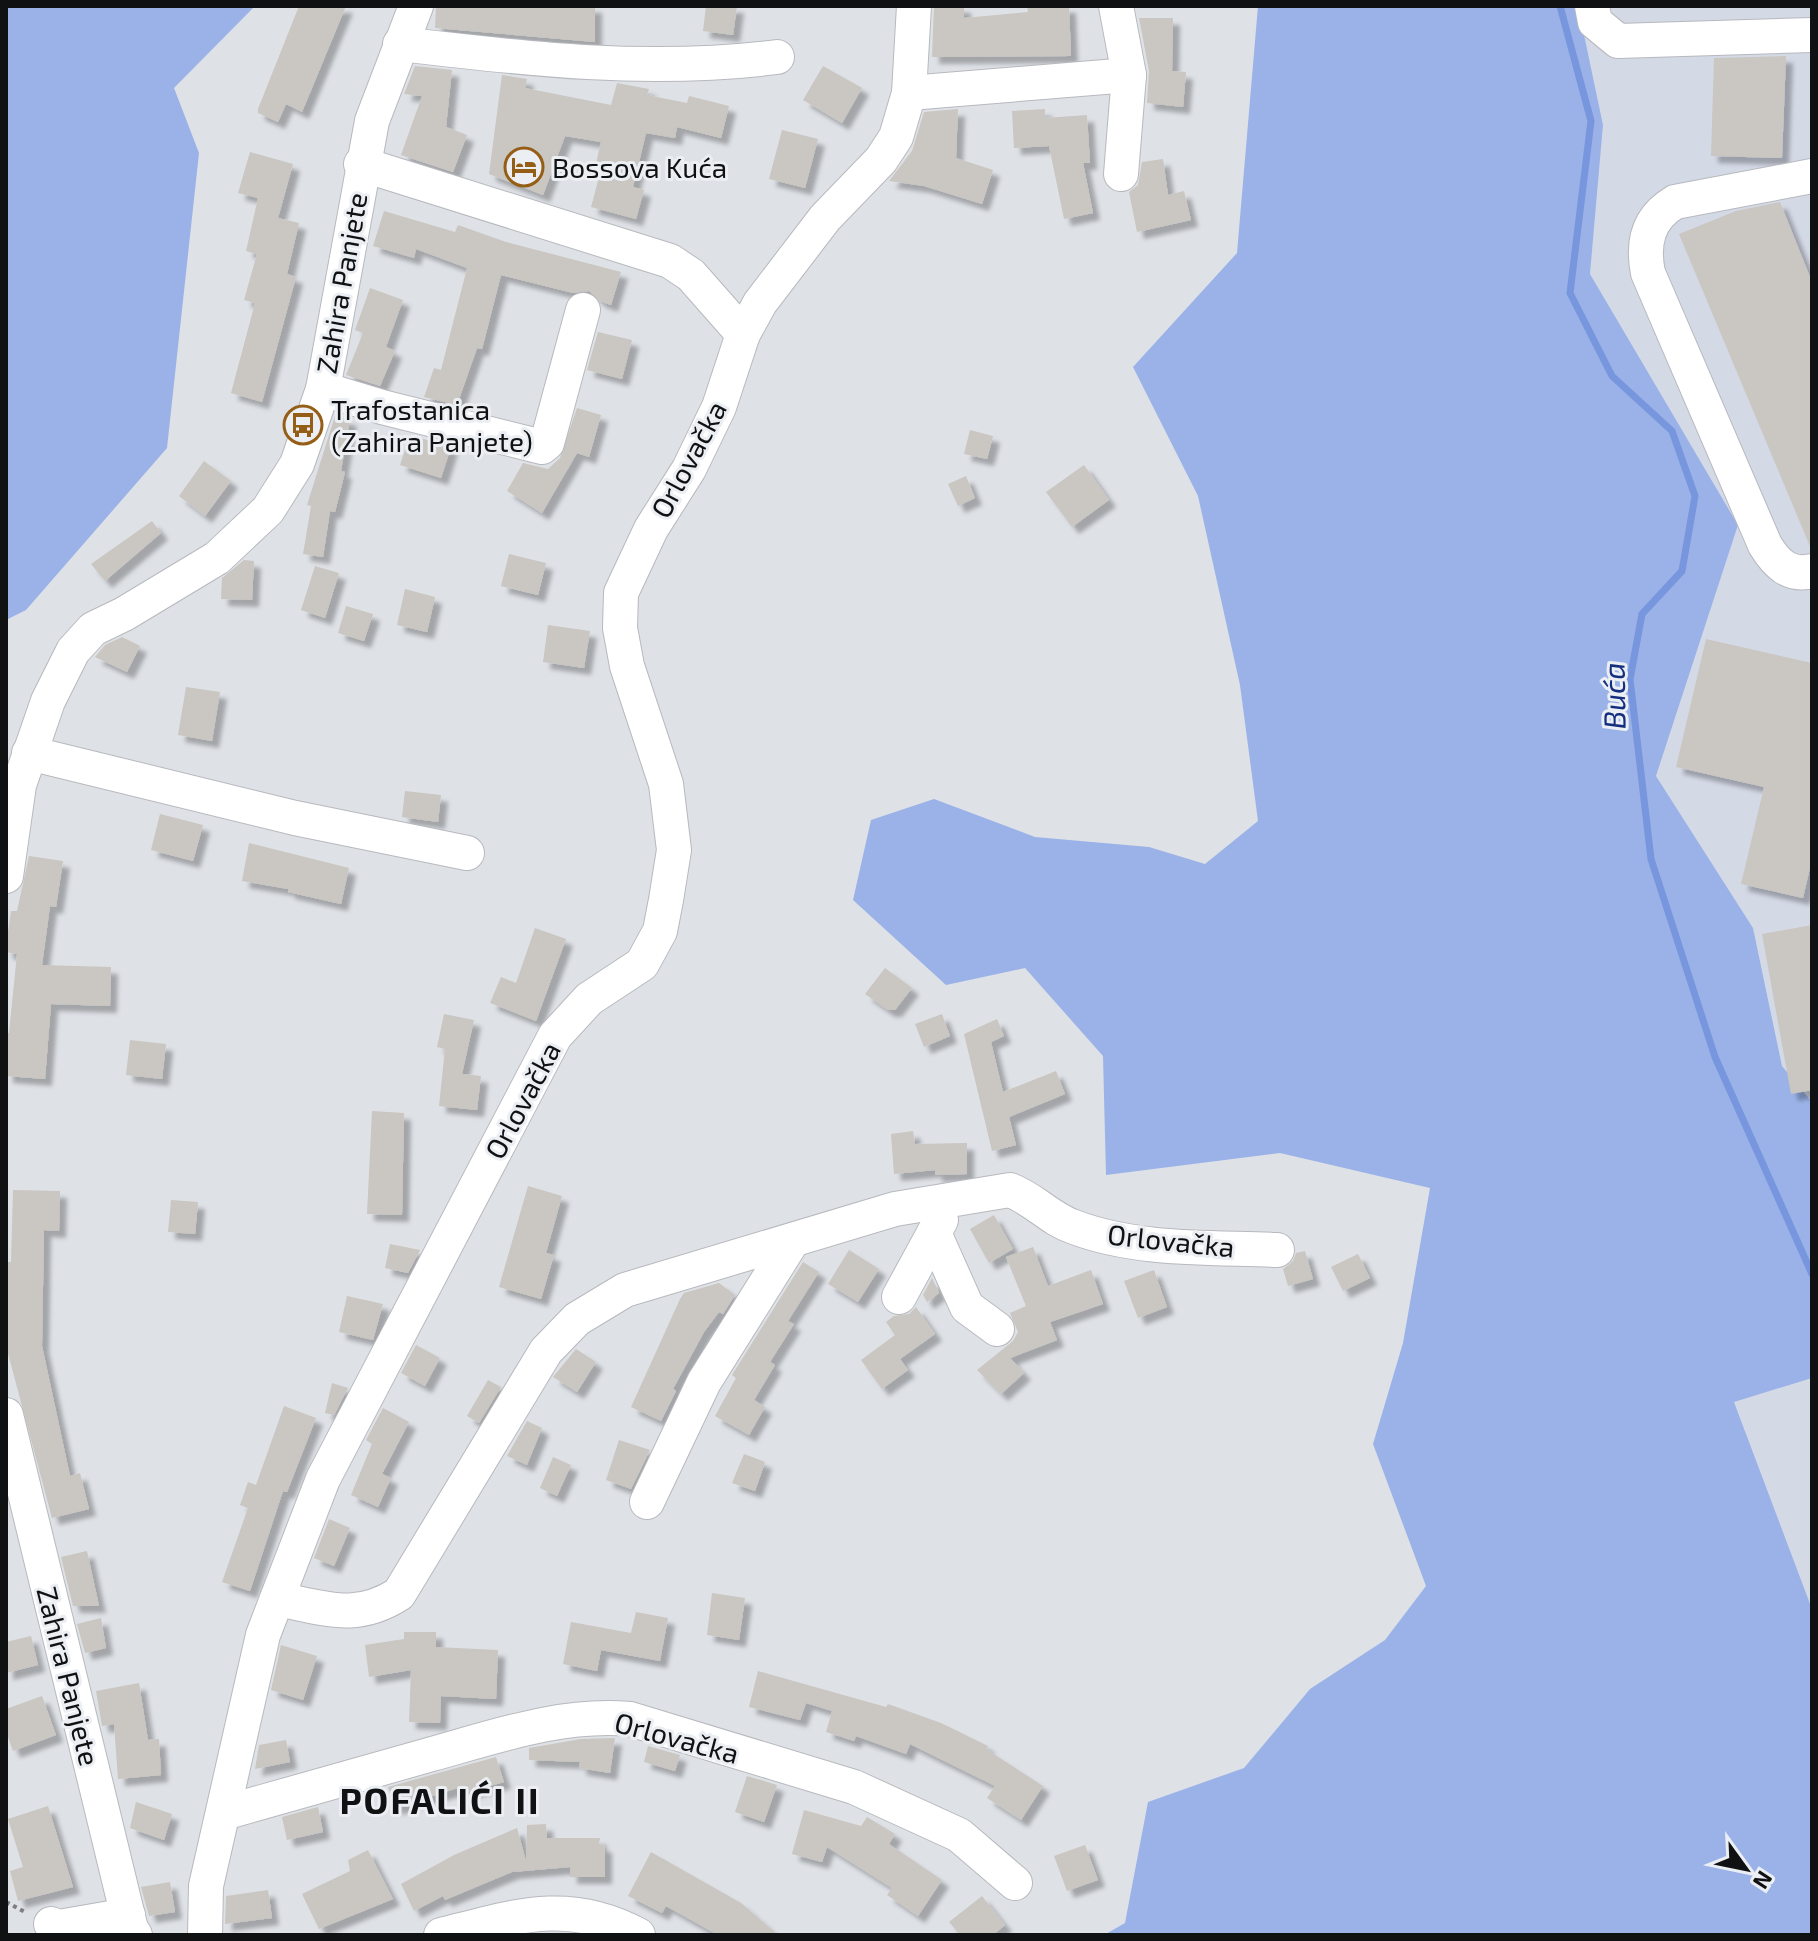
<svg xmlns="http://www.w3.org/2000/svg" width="1818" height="1941" viewBox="0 0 1818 1941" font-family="'Exo 2',sans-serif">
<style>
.built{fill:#d4d9e6}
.green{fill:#9ab2e7}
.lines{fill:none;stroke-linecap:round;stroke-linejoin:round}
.stream{stroke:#7796dd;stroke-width:7}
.building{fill:#cac6c1;filter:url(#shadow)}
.minor-casing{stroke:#b7b9be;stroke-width:36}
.path{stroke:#7c7e81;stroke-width:4;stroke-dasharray:4 4;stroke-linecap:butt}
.minor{stroke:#fff;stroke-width:34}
.labels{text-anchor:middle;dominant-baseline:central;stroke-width:6;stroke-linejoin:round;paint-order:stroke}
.poi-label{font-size:28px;fill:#101112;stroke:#ebeef3;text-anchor:start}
.street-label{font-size:28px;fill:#101112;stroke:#ebeef3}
.water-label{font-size:30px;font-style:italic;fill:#142d7f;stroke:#ebeef3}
.district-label{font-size:36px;font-weight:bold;letter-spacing:2px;fill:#101112;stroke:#ebeef3}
</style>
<defs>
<filter id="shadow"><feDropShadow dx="7" dy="7" stdDeviation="2" flood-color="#0004"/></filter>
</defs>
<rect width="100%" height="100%" fill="#dee1e6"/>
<!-- built -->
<g class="built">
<polygon points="1578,6 1812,6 1812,1102 1782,1066 1753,928 1656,776 1738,525 1590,274 1603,125"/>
<polygon points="1812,1378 1812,1609 1734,1401"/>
</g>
<!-- green -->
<g class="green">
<polygon points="6,6 255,6 174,88 199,153 167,448 26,610 6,620"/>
<polygon points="1258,6 1578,6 1603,125 1590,274 1738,525 1656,776 1753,928 1782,1066 1812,1102 1812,1378 1734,1402 1812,1609 1812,1935 1104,1935 1125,1923 1148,1802 1244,1768 1310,1689 1385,1640 1426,1586 1373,1444 1403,1343 1430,1188 1280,1153 1106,1175 1103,1056 1025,968 946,985 853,900 871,820 934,799 1035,837 1149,847 1205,864 1258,821 1240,685 1198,496 1133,367 1237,253"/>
</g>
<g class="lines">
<!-- stream -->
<polyline class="stream" points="1560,6 1591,121 1570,293 1612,376 1672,431 1695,496 1682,571 1642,614 1630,679 1651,859 1715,1057 1812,1274"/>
</g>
<!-- building -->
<g class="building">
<polygon points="299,6 346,6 302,112 286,104 278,122 258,113 258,109"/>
<polygon points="436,6 595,6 595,42 435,28"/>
<polygon points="706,6 737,6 733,35 703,31"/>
<polygon points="934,6 964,6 964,18 1028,12 1027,6 1069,6 1071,56 932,57"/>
<polygon points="1139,18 1173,18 1172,71 1186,72 1183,107 1147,103 1149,71"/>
<polygon points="1786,56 1782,158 1711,156 1714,58"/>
<polygon points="415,66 452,70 446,127 467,135 453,172 401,155 422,96 404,94"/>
<polygon points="823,66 862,88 842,123 803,100"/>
<polygon points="502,75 527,79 525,88 611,105 617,83 649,89 647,95 687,103 689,96 729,106 721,138 677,127 675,138 646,133 633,187 644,190 636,219 591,207 601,170 595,168 601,142 565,136 543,195 489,174"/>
<polygon points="958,109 956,158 993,170 982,204 924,186 889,181 912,151 924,112"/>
<polygon points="1045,109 1045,118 1087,115 1090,163 1083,163 1093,213 1064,219 1049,146 1014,148 1012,111"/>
<polygon points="782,130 818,139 805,188 769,179"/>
<polygon points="250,152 293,164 278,218 299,223 287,274 296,277 262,402 231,393 255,303 244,300 257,254 246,251 258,198 238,193"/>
<polygon points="1163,159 1168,195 1184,191 1191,220 1137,232 1129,192 1138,185 1142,162"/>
<polygon points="1780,202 1812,282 1812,551 1679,234 1736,211"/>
<polygon points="384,211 455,232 458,225 506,242 621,272 611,305 600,301 589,291 573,293 501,275 482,349 477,348 457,405 424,397 434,368 441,370 467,268 416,249 414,258 373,246"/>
<polygon points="370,288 403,300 386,347 395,351 380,386 346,375 363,333 355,330"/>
<polygon points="598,332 632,340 622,379 587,370"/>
<polygon points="577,408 601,415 589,457 577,453 542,513 507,491 523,463 548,469 560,458"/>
<polygon points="335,416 350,419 341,471 345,472 335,512 330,511 323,557 303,554 311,506 307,505"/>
<polygon points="970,430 993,436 987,459 964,454"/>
<polygon points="410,435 451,447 441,478 400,465"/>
<polygon points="204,461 231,481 205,516 179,496"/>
<polygon points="1084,465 1109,500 1072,527 1046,492"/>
<polygon points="966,476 975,498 958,506 948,484"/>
<polygon points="152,521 161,533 105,581 91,564"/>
<polygon points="509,554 546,563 538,595 501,586"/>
<polygon points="244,560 254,561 252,600 221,599 222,578"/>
<polygon points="315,566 339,573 325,618 301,610"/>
<polygon points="405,589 435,597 427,632 397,625"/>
<polygon points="346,606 373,614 364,641 338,633"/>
<polygon points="548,625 590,631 584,668 543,662"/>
<polygon points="122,637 140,646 127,672 95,657 105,645"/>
<polygon points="1706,639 1812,663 1812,859 1803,898 1741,884 1764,787 1676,767"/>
<polygon points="186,687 220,692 212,741 178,735"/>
<polygon points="405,791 441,795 438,822 402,817"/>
<polygon points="160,814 203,825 193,861 151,850"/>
<polygon points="249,843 349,868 341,904 288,892 288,889 242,881"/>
<polygon points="29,856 63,861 56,907 50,906 42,965 111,967 110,1006 51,1004 45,1079 6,1076 6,1032 9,1033 17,954 6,952 6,946 11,911 17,911"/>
<polygon points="1812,925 1812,1090 1791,1094 1762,934"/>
<polygon points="535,928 566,939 536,1021 490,1003 501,977 516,983"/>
<polygon points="885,968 912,988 895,1010 888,1010 865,994"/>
<polygon points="444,1014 474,1020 462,1074 481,1076 477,1110 439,1106 445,1049 437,1047"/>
<polygon points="942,1014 950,1036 924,1047 915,1024"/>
<polygon points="997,1019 1004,1036 991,1042 1003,1092 1056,1071 1065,1094 1009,1117 1016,1145 992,1151 964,1034"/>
<polygon points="130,1040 166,1044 162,1079 126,1075"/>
<polygon points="372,1111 404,1113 402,1215 367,1214"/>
<polygon points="913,1131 915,1144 967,1143 967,1174 935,1175 935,1170 894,1174 891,1134"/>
<polygon points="528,1186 562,1196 546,1253 554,1255 541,1299 499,1287"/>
<polygon points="13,1190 60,1191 59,1231 44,1230 42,1346 70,1476 80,1473 89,1509 52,1518 6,1346 6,1262 11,1262"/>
<polygon points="171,1200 198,1202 195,1234 168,1232"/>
<polygon points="994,1215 1013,1249 989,1263 970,1229"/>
<polygon points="390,1244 420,1250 408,1273 385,1268"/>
<polygon points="1033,1247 1048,1286 1091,1270 1103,1304 1050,1322 1057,1340 1010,1358 1024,1373 1001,1394 977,1370 1013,1341 1018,1332 1010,1313 1026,1306 1006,1257"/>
<polygon points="849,1250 879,1269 858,1302 828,1284"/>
<polygon points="1305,1251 1313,1279 1288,1286 1283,1269 1293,1261 1296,1253"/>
<polygon points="1358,1254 1370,1278 1343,1291 1331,1267"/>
<polygon points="803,1262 819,1272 788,1321 794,1324 770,1362 775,1365 754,1400 765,1407 749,1435 715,1416 736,1378 732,1375"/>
<polygon points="1154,1270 1167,1307 1138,1318 1124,1281"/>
<polygon points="932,1278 939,1293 927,1302 923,1295"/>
<polygon points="719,1283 735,1295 723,1314 719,1312 704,1332 673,1389 676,1391 661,1421 631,1407 680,1299 684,1293"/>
<polygon points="347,1296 383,1304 373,1340 339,1332"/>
<polygon points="916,1307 935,1334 900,1359 908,1370 882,1389 861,1360 895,1335 886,1322 894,1316 909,1314"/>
<polygon points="416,1345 440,1358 425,1386 401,1373"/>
<polygon points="576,1349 596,1362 577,1392 553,1377"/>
<polygon points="488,1380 501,1387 479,1423 467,1416"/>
<polygon points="332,1383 348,1388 334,1415 325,1413"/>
<polygon points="284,1406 316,1418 287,1492 283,1491 250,1591 222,1582 248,1508 240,1505 248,1482 256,1485"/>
<polygon points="383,1408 409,1422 382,1474 391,1478 378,1507 351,1495 372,1444 366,1440"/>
<polygon points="527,1421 542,1428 527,1465 507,1456"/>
<polygon points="619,1440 650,1450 631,1489 606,1480"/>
<polygon points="744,1454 765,1462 755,1491 732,1483"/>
<polygon points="553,1457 571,1465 557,1496 540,1488"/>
<polygon points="329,1519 350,1528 334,1566 314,1558"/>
<polygon points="87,1551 99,1606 73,1606 61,1557"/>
<polygon points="712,1593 745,1598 739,1640 707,1635"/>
<polygon points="636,1612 668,1618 660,1661 601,1650 597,1671 563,1664 571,1622 631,1633"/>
<polygon points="101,1618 106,1648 85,1653 77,1624"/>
<polygon points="404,1632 436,1632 436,1647 498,1650 496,1699 441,1696 440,1723 409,1722 411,1670 369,1677 365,1645 404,1639"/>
<polygon points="31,1636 38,1665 6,1673 6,1642"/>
<polygon points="281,1645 317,1656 303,1700 271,1690"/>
<polygon points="758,1671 886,1707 888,1704 941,1723 988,1746 986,1749 1043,1786 1021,1820 987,1798 995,1786 910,1744 906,1754 856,1736 854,1741 826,1732 832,1711 806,1703 800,1720 749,1707"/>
<polygon points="139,1683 148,1740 159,1739 161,1775 118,1779 114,1724 102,1726 96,1691"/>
<polygon points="42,1696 56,1735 13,1751 6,1731 6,1709"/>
<polygon points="615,1738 610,1773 579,1768 580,1762 529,1760 529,1748 581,1739"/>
<polygon points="286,1740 290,1762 255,1769 259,1745"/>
<polygon points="648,1746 680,1755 675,1771 644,1762"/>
<polygon points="496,1757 504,1782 469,1792 467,1785 395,1808 388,1787"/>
<polygon points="747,1776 777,1785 764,1822 735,1812"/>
<polygon points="136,1802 172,1814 164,1840 130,1828"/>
<polygon points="48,1806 73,1887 18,1901 10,1871 23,1867 8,1819"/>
<polygon points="318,1807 323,1832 287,1840 282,1817"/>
<polygon points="804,1810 861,1826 867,1817 895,1834 889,1844 942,1880 918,1916 887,1895 892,1888 827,1847 822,1862 792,1854"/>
<polygon points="546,1824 547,1838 600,1838 599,1844 605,1846 605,1877 570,1877 570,1867 512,1872 445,1900 443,1896 414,1911 401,1884 454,1855 517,1828 526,1861 527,1825"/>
<polygon points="1085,1845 1098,1880 1067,1891 1054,1856"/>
<polygon points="368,1850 393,1899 319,1929 302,1894 350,1871 348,1860"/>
<polygon points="651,1852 741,1903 778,1935 718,1935 666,1906 662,1913 628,1896"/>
<polygon points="170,1882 175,1912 149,1916 141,1887"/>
<polygon points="268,1890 272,1918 225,1924 226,1896"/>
<polygon points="982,1896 1005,1925 993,1935 960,1935 949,1922"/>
</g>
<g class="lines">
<defs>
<g id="minor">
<polyline points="1592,6 1595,22 1618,41 1812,35"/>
<path d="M400 44C526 59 650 73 777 57"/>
<polyline points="909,93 1129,75 1116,6"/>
<polyline points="361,164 670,261 691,275 743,334"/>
<polyline points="1121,174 1129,75"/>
<path d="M1812 176 1675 202C1648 218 1642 243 1648 273L1765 545C1776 563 1789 577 1812 571"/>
<polyline points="323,389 382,407 542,447 547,443 583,310"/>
<polyline points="29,753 295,818 467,853"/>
<polyline points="6,876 19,785 48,701 73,651 93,629 124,614 217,558 268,510 297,464 323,389 372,121 416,6"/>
<polyline points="934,1233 967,1307 997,1329"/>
<polyline points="899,1297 941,1220"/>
<polyline points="6,1415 131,1929 135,1935"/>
<polyline points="647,1502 704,1382 793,1240"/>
<path d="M277 1599C326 1608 355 1622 399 1594L546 1351 577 1319 625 1290 895 1209 1010 1190C1034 1199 1050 1219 1074 1227 1137 1251 1211 1247 1277 1250"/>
<path d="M224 1813C293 1793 362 1774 432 1754 497 1736 562 1713 630 1719L854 1787 959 1835 1015 1883"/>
<polyline points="51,1924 59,1927 128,1915"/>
<polyline points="205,1935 206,1886 263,1635 323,1479 555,1036 589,999 642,964 660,931 666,900 674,850 666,784 627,666 620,628 621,593 651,529 689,469 719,407 743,334 760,303 825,218 881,160 896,137 909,93 914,6"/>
<path d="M441 1935C513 1917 568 1897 638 1935"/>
</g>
</defs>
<!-- minor casing -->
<use href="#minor" class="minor-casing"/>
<!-- path -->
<polyline class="path" points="6,1902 25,1912"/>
<!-- minor -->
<use href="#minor" class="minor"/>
</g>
<!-- icons -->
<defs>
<symbol id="hotel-ring" viewBox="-11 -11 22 22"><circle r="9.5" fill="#ebeef3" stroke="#955e16" stroke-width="1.5"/><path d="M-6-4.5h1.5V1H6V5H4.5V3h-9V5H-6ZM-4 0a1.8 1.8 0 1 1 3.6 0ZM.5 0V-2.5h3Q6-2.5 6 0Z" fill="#955e16"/></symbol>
<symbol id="bus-ring" viewBox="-11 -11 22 22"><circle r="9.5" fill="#ebeef3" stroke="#955e16" stroke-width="1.5"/><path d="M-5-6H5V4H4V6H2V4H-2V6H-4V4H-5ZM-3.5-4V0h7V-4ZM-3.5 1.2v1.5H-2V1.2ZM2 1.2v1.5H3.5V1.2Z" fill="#955e16"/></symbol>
</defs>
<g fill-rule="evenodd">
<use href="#hotel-ring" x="502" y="145" width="44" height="44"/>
<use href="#bus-ring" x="281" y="403" width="44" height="44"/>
</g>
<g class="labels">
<!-- poi labels -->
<g class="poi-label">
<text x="552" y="167">Bossova Kuća</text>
<text x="331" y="409">Trafostanica<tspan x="331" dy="32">(Zahira Panjete)</tspan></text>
</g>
<!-- street labels -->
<g class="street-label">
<text transform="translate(341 283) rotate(-80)">Zahira Panjete</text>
<text transform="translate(688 459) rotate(-62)">Orlovačka</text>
<text transform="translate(522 1100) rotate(-62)">Orlovačka</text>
<text transform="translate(1171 1240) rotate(6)">Orlovačka</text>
<text transform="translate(69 1676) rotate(76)">Zahira Panjete</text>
<text transform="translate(677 1737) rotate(15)">Orlovačka</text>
</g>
<!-- water labels -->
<g class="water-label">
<text transform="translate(1613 696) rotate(-91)">Buća</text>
</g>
<!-- district labels -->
<g class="district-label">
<text x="440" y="1799">POFALIĆI II</text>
</g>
</g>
<!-- border -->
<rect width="1818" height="1941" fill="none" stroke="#101112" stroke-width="16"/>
<!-- north arrow -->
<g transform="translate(1746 1869) rotate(123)" stroke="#ebeef3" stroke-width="6" paint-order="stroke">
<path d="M0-6L14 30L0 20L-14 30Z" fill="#101112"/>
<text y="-12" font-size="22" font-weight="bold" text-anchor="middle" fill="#101112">N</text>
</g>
</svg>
